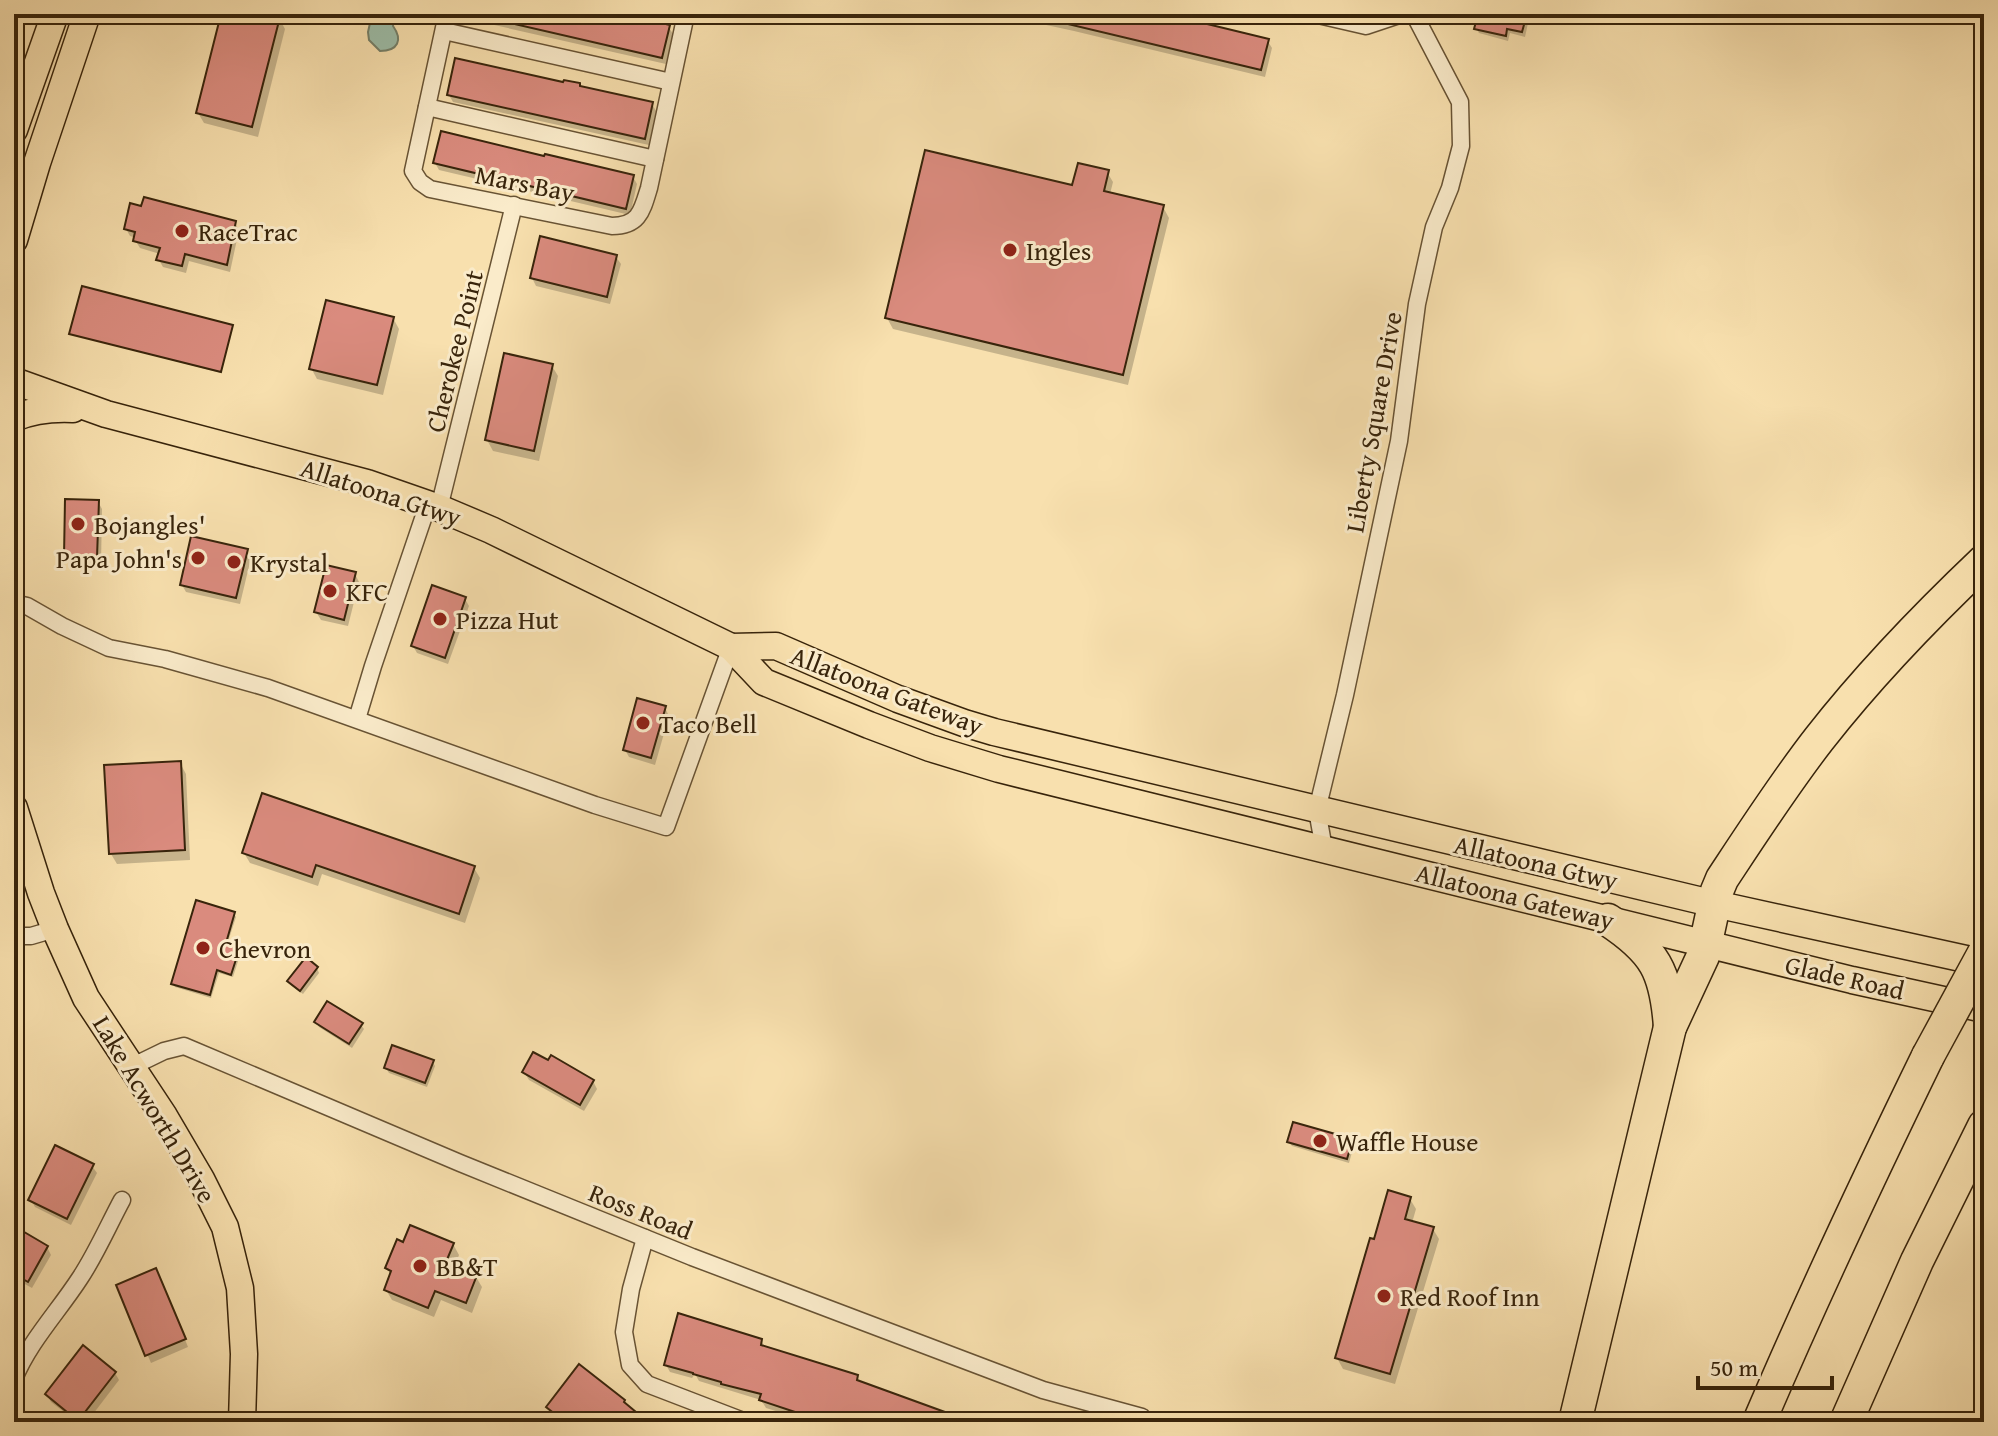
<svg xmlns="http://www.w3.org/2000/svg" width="1998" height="1436" viewBox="0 0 1998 1436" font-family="'Gentium Book Plus',serif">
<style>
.water{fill:#9dbda8;stroke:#758069;stroke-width:2}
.shadow{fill:#0003}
.building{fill:#da8b7e;stroke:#38240b;stroke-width:2}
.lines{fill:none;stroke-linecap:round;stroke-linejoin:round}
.minor-casing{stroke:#685334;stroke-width:19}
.primary-casing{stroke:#38240b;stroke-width:29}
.motorway-casing{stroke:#38240b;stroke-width:35}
.minor{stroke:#faebca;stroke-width:16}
.primary{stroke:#f8e0ae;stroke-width:26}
.motorway{stroke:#f8e0ae;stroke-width:32}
.motorway-bridge-casing{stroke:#38240b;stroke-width:35;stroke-linecap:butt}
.motorway-bridge{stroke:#f8e0ae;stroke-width:32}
.poi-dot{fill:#8f2418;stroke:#faebca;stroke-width:3}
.labels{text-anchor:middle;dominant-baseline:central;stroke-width:6;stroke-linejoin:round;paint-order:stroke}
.street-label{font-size:26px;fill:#38240b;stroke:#faebca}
.poi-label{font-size:26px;fill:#38240b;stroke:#faebca;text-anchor:start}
</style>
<rect width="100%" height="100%" fill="#f8e0ae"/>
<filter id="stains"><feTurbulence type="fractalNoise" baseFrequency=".0025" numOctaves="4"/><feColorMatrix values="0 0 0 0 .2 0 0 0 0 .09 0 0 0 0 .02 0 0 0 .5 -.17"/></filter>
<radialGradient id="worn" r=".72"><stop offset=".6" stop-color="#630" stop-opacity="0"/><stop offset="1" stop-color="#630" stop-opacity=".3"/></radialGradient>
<!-- water -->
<path class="water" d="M372 14H392L394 17 393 26C403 40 398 51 380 51L369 40 368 32Z"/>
<!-- shadow -->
<g class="shadow">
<polygon points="223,14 262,14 279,18 285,29 258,137 204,123 198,113"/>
<polygon points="469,14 614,14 668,26 673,34 666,64 472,20"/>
<polygon points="995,14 1155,14 1267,40 1272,48 1265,77 1074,31"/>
<polygon points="1480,14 1530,14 1525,37 1510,33 1508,41 1479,33 1476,28"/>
<polygon points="565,84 652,104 656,111 649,145 453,102 449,95"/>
<polygon points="435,163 633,177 637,184 630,215 439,170"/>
<polygon points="1107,172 1113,182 1110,194 1163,207 1169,218 1128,385 893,329 887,318 1074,188"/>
<polygon points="142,209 235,223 239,230 230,272 189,261 186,273 163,267 159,260 160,254 140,248 135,240 136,238 130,236 126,229"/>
<polygon points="616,257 621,264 610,304 536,286 532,278"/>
<polygon points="393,318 399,329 383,395 317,379 311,368"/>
<polygon points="232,326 221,373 71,334"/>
<polygon points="552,366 558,376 539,461 493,451 487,440"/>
<polygon points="98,502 102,509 101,565 70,564 66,557"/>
<polygon points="246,550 251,558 240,604 186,592 182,585"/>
<polygon points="355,574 359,582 348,626 321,620 316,612"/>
<polygon points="465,599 469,606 448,664 417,653 413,646"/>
<polygon points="665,708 669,716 655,765 629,757 625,750"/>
<polygon points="180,763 186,774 190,860 117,864 111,854"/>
<polygon points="244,853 474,868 480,878 465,923 322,874 318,886 250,863"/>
<polygon points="234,914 236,917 227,945 239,949 241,952 233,977 219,973 211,998 175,987 173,984"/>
<polygon points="317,968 319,973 303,994 292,986 290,981"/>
<polygon points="316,1022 361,1025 364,1029 352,1048 319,1027"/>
<polygon points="432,1061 435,1066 427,1087 389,1073 386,1068"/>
<polygon points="524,1072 593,1081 597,1089 584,1111 529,1080"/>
<polygon points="1352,1141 1354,1145 1349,1163 1292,1146 1289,1142"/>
<polygon points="92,1166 97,1173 71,1225 35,1207 31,1200"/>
<polygon points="1410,1199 1416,1209 1412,1223 1433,1229 1439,1239 1395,1384 1343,1369 1337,1358 1375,1242"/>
<polygon points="14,1228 47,1247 51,1255 32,1288 14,1278"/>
<polygon points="453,1244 459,1255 454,1268 476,1277 482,1287 472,1313 441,1300 434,1317 392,1300 386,1290 391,1276 387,1268"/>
<polygon points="160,1278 188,1347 151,1363 118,1286"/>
<polygon points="761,1341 766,1348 857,1377 861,1384 966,1422 811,1422 766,1408 761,1400 699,1381 695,1374 692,1378 670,1372 666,1365"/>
<polygon points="115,1373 119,1380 87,1422 77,1422 51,1402 47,1395"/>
</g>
<!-- building -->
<g class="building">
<polygon points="221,14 270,14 280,17 252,127 196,113"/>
<polygon points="498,14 624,14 670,25 662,58 497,20"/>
<polygon points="1051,14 1166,14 1269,39 1261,70 1051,20"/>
<polygon points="1478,14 1527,14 1522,32 1507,29 1506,36 1474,29"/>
<polygon points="455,58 563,82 564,80 580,83 580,86 653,102 645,139 447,95"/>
<polygon points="441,131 544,156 545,154 634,175 626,209 433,163"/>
<polygon points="925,150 1072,185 1078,163 1109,170 1104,191 1164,205 1123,375 885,318"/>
<polygon points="144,197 236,221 227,265 185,254 182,266 156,260 160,248 133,241 135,232 124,229 130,203 141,206"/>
<polygon points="540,236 617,255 607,297 530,278"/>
<polygon points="82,286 233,325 221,372 69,334"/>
<polygon points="326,300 394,317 377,385 309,369"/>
<polygon points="504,353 553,364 534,451 485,440"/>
<polygon points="65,499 99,500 97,558 64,557"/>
<polygon points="191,536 248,549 236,598 180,585"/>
<polygon points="326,565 356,572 344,620 314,612"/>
<polygon points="432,585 466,597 445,658 411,646"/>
<polygon points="637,698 666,706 651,758 623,750"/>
<polygon points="181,761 185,850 109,854 104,765"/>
<polygon points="262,793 475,866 459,914 316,865 312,877 242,853"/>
<polygon points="196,900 235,912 226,943 240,947 231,975 217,970 210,995 171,984"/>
<polygon points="306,957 318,967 300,991 287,981"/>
<polygon points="327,1001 363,1023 349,1044 314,1022"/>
<polygon points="392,1045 434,1060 425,1083 384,1068"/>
<polygon points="533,1052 548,1060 551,1055 594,1080 580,1105 522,1072"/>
<polygon points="1293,1122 1353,1139 1347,1159 1287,1142"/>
<polygon points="55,1145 94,1164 67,1219 28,1200"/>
<polygon points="1388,1190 1411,1197 1405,1219 1434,1227 1390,1374 1335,1358 1370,1238 1374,1239"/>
<polygon points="410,1225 454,1243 446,1262 477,1275 466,1303 435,1291 428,1308 384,1290 391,1271 385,1268 397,1239 403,1242"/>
<polygon points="14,1226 48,1246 28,1282 14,1274"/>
<polygon points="156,1268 186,1339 145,1356 116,1285"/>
<polygon points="678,1313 762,1339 761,1345 858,1375 857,1380 967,1420 967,1422 815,1422 816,1419 759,1400 761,1394 721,1384 721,1382 693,1374 693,1373 664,1365"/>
<polygon points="83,1345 116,1372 78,1421 45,1394"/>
<polygon points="579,1364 625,1400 624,1402 648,1422 565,1422 546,1407"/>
</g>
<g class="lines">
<defs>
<g id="minor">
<path d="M447 14 413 171 420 182 430 189 612 226C639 226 642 211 649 188L686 14"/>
<polyline points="1314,14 1366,26 1402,14"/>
<polyline points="444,31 671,82"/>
<polyline points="427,107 655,159"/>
<polyline points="439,508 514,205"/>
<polyline points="14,603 27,606 62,626 109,648 165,659 268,688 595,805 666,827 731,647"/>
<polyline points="357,719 373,666 428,504"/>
<polyline points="1324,849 1317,810 1345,695 1399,441 1417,304 1434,227 1450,188 1461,146 1460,102 1414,14"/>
<polyline points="14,936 31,936 55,929"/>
<polyline points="131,1067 164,1051 184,1046 460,1163 692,1257 1043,1390 1142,1417"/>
<polyline points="645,1238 631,1289 624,1332 630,1365 647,1384 746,1422"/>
<path d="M14 1379C29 1342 58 1312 80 1278 96 1254 108 1226 122 1200"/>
</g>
<g id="primary">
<polyline points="14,130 55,14"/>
<polyline points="14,240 37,163 87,14"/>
<polyline points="14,381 106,414 367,483 439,508 491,530 731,647 764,682 869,725 930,748 999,769 1852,980 1984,1009"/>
<path d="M14 418C33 410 52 408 73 409"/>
<polyline points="731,647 776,646 898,699 964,723 994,732 1715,904 1984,963"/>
<polyline points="14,808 41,893 55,929 86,998 164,1116 201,1179 225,1227 240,1288 244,1354 242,1422"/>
</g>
<g id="motorway">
<path d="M1608 920C1655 951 1666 971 1670 1027"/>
<path d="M1575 1422 1670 1027 1703 956 1717 891 1722 879C1753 832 1784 784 1819 739 1869 675 1925 617 1984 561"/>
<path d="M1759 1422C1812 1298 1869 1177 1928 1056"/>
<polyline points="1846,1422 1917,1261 1984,1126"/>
</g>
</defs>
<!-- minor casing -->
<use href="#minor" class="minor-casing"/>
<!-- primary casing -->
<use href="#primary" class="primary-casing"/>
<!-- motorway casing -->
<use href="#motorway" class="motorway-casing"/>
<!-- minor -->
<use href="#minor" class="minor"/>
<!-- primary -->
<use href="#primary" class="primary"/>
<!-- motorway -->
<use href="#motorway" class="motorway"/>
<defs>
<polyline id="motorway-bridge" points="1928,1056 1984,953"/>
</defs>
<!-- motorway-bridge casing -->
<use href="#motorway-bridge" class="motorway-bridge-casing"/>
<!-- motorway-bridge -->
<use href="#motorway-bridge" class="motorway-bridge"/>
</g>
<!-- markers -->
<g class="poi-dot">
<circle cx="182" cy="231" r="8"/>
<circle cx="1010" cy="250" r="8"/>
<circle cx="78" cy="524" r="8"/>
<circle cx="198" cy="558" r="8"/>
<circle cx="234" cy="562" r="8"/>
<circle cx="330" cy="591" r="8"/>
<circle cx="440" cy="619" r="8"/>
<circle cx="643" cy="723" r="8"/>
<circle cx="203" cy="948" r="8"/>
<circle cx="1320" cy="1141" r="8"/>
<circle cx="420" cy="1266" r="8"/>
<circle cx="1384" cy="1296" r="8"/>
</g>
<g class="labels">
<!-- street labels -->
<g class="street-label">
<text transform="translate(525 183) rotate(11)">Mars Bay</text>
<text transform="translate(454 351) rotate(-76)">Cherokee Point</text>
<text transform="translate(1373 422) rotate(-80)">Liberty Square Drive</text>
<text transform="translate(381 492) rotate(18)">Allatoona Gtwy</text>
<text transform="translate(887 690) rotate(21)">Allatoona Gateway</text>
<text transform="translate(1536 862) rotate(13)">Allatoona Gtwy</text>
<text transform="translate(1515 896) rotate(14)">Allatoona Gateway</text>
<text transform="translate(1845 977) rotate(13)">Glade Road</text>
<text transform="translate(155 1109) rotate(59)">Lake Acworth Drive</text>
<text transform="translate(641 1211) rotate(22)">Ross Road</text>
</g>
<!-- poi labels -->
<g class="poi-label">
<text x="198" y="231">RaceTrac</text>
<text x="1026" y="250">Ingles</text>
<text x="94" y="524">Bojangles'</text>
<text x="182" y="558" text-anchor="end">Papa John's</text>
<text x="250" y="562">Krystal</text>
<text x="346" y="591">KFC</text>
<text x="456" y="619">Pizza Hut</text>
<text x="659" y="723">Taco Bell</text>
<text x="219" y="948">Chevron</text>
<text x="1336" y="1141">Waffle House</text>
<text x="436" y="1266">BB&amp;T</text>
<text x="1400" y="1296">Red Roof Inn</text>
</g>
</g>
<!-- margin -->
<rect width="1998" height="1436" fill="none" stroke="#f8e0ae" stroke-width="48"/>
<rect x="16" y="16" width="1966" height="1404" fill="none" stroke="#38240b" stroke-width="4"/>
<rect x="24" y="24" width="1950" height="1388" fill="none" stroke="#38240b" stroke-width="2"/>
<!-- scale -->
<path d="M1698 1376v12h134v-12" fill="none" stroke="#38240b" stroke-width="4"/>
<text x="1710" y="1376" font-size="24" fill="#38240b" stroke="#faebca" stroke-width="6" paint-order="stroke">50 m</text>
<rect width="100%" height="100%" filter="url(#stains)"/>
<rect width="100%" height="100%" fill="url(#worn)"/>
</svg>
